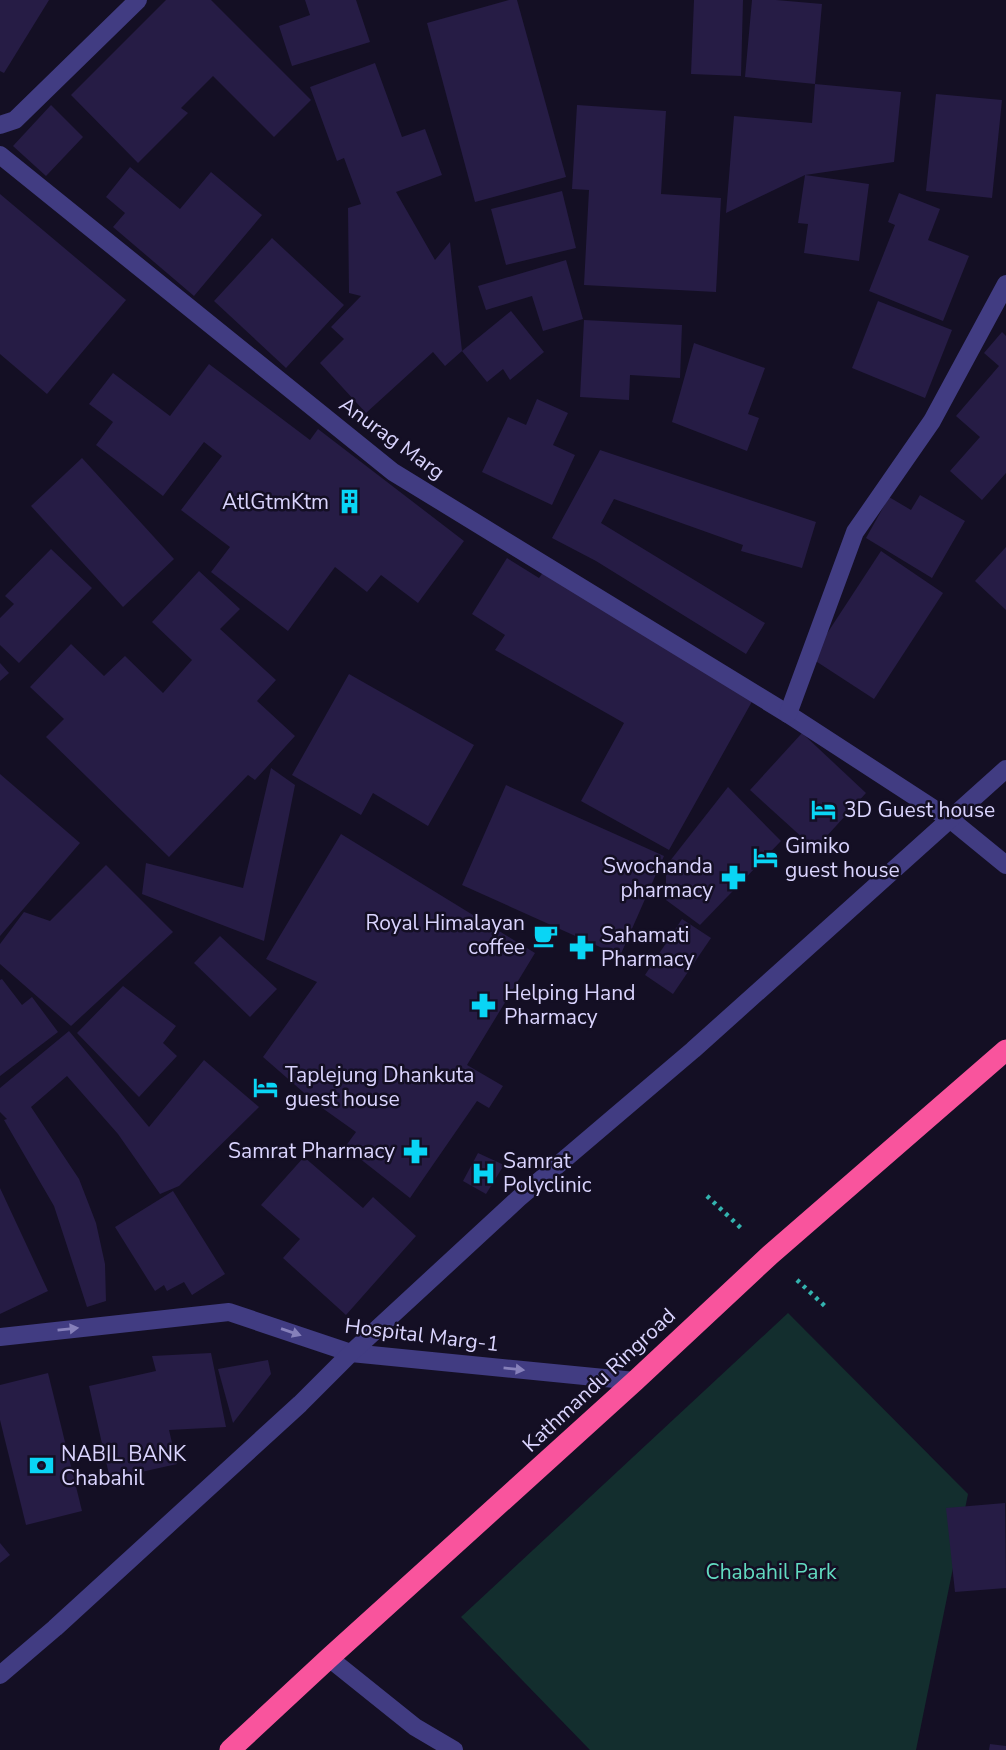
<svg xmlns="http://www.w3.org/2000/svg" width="1006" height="1750" viewBox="0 0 1006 1750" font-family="'Nunito Sans',sans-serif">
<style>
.green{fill:#132e2e}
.building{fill:#261c45}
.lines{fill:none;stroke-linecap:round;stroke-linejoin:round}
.path{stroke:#33b3af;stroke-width:4.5;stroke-dasharray:3.5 5;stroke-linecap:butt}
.minor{stroke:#413c82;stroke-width:18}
.highway{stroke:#f9549d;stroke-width:21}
.oneway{fill:#8680ba}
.labels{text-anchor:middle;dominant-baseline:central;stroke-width:5;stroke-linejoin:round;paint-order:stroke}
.street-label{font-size:21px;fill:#dad4fe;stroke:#140f24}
.poi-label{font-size:21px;fill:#dad4fe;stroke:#140f24;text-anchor:start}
.park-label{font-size:21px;fill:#62dbc1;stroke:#140f24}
</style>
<rect width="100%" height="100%" fill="#140f24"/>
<!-- green -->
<polygon class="green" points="788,1313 968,1494 916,1750 590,1750 461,1617"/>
<!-- building -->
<g class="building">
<polygon points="0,0 49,0 4,73 0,71"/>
<polygon points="166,0 211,0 311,100 274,137 213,76 181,108 188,113 138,163 71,95"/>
<polygon points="305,0 356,0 370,42 292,66 279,26 310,15"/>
<polygon points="509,0 517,0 566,177 475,202 427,23"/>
<polygon points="694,0 743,0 741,76 691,74"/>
<polygon points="752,0 776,0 822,4 815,84 901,92 894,162 805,175 726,213 734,116 812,123 815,84 745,77"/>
<polygon points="375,63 402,137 425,129 442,175 396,192 435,260 450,242 462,351 511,311 544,352 510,380 503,369 487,382 462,351 445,366 433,352 366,413 320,363 344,339 331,327 361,296 349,293 348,208 361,204 344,158 337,161 310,87"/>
<polygon points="936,94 1002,100 992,198 926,191"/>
<polygon points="51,105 83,137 46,176 13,146"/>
<polygon points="577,105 666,111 661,194 721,198 716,292 584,285 589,190 572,189"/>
<polygon points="130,167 180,209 211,172 262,215 194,296 113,227 125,213 106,197"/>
<polygon points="805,175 869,184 859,261 804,253 808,224 798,223"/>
<polygon points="562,191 576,248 506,265 491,209"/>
<polygon points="899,193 940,209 928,240 969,256 943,321 869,291 895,225 888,222"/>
<polygon points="0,194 126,300 47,394 0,354"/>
<polygon points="272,238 344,305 286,368 214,301"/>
<polygon points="566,260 583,319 543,331 532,296 486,310 478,286"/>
<polygon points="878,301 952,330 925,398 852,368"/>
<polygon points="584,320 682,325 680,378 630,375 629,400 580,397"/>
<polygon points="1002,332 1006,336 1006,473 982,500 950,471 980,437 956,416 999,366 984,353"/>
<polygon points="694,343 765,368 748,414 759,418 747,451 672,422"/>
<polygon points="209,364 310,440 318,429 464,541 418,603 381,575 367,592 335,567 288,631 211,572 230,547 181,510 222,456 204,442 163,496 96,445 113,422 89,404 113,373 170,416"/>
<polygon points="537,399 568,413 553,445 575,455 552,505 482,472 508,417 526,425"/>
<polygon points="600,450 816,522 802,568 741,551 743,545 614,499 601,523 765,623 746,654 596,561 552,538"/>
<polygon points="82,458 174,559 123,607 31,506"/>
<polygon points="920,495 965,521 932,578 866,538 889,497 911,510"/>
<polygon points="1006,547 1006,610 975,581"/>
<polygon points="51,549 92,588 19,663 0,645 0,618 14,604 5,596"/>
<polygon points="881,551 943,593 874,699 811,658"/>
<polygon points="507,558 539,578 544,571 754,698 669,850 581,801 624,723 495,650 505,635 472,614"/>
<polygon points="199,571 240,609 220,629 276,680 257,701 295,736 255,780 248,775 169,857 46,737 64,719 30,687 71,644 104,676 125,656 163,693 192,660 152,622"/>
<polygon points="0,663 9,673 0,681"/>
<polygon points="349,674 474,745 428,826 373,793 361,815 292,775"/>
<polygon points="802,733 866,793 815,849 750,790"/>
<polygon points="271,768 295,785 264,941 142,894 146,863 243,888"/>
<polygon points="0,774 80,843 0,936"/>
<polygon points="506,785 664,856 620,956 462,885"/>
<polygon points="728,787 781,841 700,925 666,900 666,866"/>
<polygon points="341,834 535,953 467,1065 503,1086 489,1108 477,1101 410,1198 345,1147 356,1132 318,1105 263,1057 317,982 266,959"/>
<polygon points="106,865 173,932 71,1026 0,964 0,944 24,912 50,921"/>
<polygon points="682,919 711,938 673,994 645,975"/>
<polygon points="220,936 277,989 250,1017 194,963"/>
<polygon points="2,979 22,1005 32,997 58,1032 0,1076 0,980"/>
<polygon points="123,986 176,1026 163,1043 177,1056 139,1097 77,1033"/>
<polygon points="69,1031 149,1127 204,1060 259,1107 179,1186 160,1194 118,1134 67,1076 31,1107 79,1179 96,1223 105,1264 106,1301 87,1307 54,1206 4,1120 7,1119 0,1112 0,1088"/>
<polygon points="478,1153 504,1165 486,1194 463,1181"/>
<polygon points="304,1157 363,1208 373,1197 416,1236 346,1315 283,1258 300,1239 261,1205"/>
<polygon points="0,1188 48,1291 0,1314"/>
<polygon points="173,1191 225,1274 192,1295 184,1282 167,1291 164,1285 155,1291 115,1227"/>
<polygon points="211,1353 226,1427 169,1430 177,1464 110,1479 89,1386 156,1371 152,1356"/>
<polygon points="268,1360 271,1374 233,1423 218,1369"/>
<polygon points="48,1373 82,1511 26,1525 0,1420 0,1385"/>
<polygon points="1005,1503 1006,1588 955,1592 946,1508"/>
<polygon points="0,1543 10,1555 0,1563"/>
<polygon points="990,1744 1006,1746 1006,1750 989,1750"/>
</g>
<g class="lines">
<!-- path -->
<g class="path">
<polyline points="707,1196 742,1229"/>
<polyline points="797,1280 828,1309"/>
</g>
<!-- minor -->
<g class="minor">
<polyline points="0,125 15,120 138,0"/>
<polyline points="0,155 393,472 788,714 951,820 1006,865"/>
<polyline points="788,714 855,532 932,421 1006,284"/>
<polyline points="0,1337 229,1312 351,1353 635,1381"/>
<polyline points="329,1658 415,1727 454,1750"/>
<polyline points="0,1675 55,1628 300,1404 351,1353 519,1198 693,1050 1006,769"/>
</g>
<!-- highway -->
<polyline class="highway" points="230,1750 329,1658 635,1381 770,1255 1006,1050"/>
</g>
<!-- one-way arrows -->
<defs><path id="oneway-solid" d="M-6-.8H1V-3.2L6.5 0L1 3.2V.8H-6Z" transform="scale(1.75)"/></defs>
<g class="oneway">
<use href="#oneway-solid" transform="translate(68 1329) rotate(-6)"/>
<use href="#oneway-solid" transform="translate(291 1332) rotate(19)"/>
<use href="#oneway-solid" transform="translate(514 1369) rotate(6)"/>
</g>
<!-- icons -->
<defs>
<symbol id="building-bare" viewBox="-9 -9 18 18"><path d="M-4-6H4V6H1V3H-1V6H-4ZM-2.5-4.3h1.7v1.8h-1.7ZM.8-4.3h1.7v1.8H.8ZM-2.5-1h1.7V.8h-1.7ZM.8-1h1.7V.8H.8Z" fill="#09d5f5" stroke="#140f24" stroke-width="2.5" paint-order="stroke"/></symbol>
<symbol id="hotel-bare" viewBox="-9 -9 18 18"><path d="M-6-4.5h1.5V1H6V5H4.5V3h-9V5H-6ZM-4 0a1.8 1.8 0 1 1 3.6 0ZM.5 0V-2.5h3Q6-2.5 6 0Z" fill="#09d5f5" stroke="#140f24" stroke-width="2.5" paint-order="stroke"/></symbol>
<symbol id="pharmacy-bare" viewBox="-9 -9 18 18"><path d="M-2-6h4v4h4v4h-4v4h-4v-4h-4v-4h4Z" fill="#09d5f5" stroke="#140f24" stroke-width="2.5" paint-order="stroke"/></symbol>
<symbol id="cafe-bare" viewBox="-9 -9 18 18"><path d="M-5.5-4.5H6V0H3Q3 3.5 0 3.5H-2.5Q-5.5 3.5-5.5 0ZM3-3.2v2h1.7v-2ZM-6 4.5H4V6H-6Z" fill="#09d5f5" stroke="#140f24" stroke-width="2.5" paint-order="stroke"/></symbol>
<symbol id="hospital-bare" viewBox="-9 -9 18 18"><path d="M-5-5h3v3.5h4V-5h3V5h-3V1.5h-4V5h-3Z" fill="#09d5f5" stroke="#140f24" stroke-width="2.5" paint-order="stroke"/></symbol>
<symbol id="bank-bare" viewBox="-9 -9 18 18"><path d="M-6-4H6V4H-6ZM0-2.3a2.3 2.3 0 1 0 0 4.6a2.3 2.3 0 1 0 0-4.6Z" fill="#09d5f5" stroke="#140f24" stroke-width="2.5" paint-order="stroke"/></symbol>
</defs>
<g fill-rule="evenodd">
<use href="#building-bare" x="332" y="484" width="35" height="35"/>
<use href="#hotel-bare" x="806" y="792" width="35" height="35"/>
<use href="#hotel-bare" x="748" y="840" width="35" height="35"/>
<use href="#pharmacy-bare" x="716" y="860" width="35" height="35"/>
<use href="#cafe-bare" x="528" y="918" width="35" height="35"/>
<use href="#pharmacy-bare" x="564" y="930" width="35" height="35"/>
<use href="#pharmacy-bare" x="466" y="988" width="35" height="35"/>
<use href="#hotel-bare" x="248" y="1070" width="35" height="35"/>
<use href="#pharmacy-bare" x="398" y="1134" width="35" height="35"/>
<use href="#hospital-bare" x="466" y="1156" width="35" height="35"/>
<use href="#bank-bare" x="24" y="1448" width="35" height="35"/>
</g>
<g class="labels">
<!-- street labels -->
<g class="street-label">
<text transform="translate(392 438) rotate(36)">Anurag Marg</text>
<text transform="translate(422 1335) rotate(7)">Hospital Marg-1</text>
<text transform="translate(599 1380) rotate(-43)">Kathmandu Ringroad</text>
</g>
<!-- poi labels -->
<g class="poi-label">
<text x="329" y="502" text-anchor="end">AtlGtmKtm</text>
<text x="844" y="810">3D Guest house</text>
<text x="785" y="846">Gimiko<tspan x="785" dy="24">guest house</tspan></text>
<text x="713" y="866" text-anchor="end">Swochanda<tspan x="713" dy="24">pharmacy</tspan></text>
<text x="525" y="923" text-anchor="end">Royal Himalayan<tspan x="525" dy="24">coffee</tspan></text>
<text x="601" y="935">Sahamati<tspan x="601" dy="24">Pharmacy</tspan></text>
<text x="504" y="993">Helping Hand<tspan x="504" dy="24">Pharmacy</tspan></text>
<text x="285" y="1075">Taplejung Dhankuta<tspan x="285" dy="24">guest house</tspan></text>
<text x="395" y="1151" text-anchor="end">Samrat Pharmacy</text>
<text x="503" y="1161">Samrat<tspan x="503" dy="24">Polyclinic</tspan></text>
<text x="61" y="1454">NABIL BANK<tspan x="61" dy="24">Chabahil</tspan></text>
</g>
<!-- park labels -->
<g class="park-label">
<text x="771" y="1572">Chabahil Park</text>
</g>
</g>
</svg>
